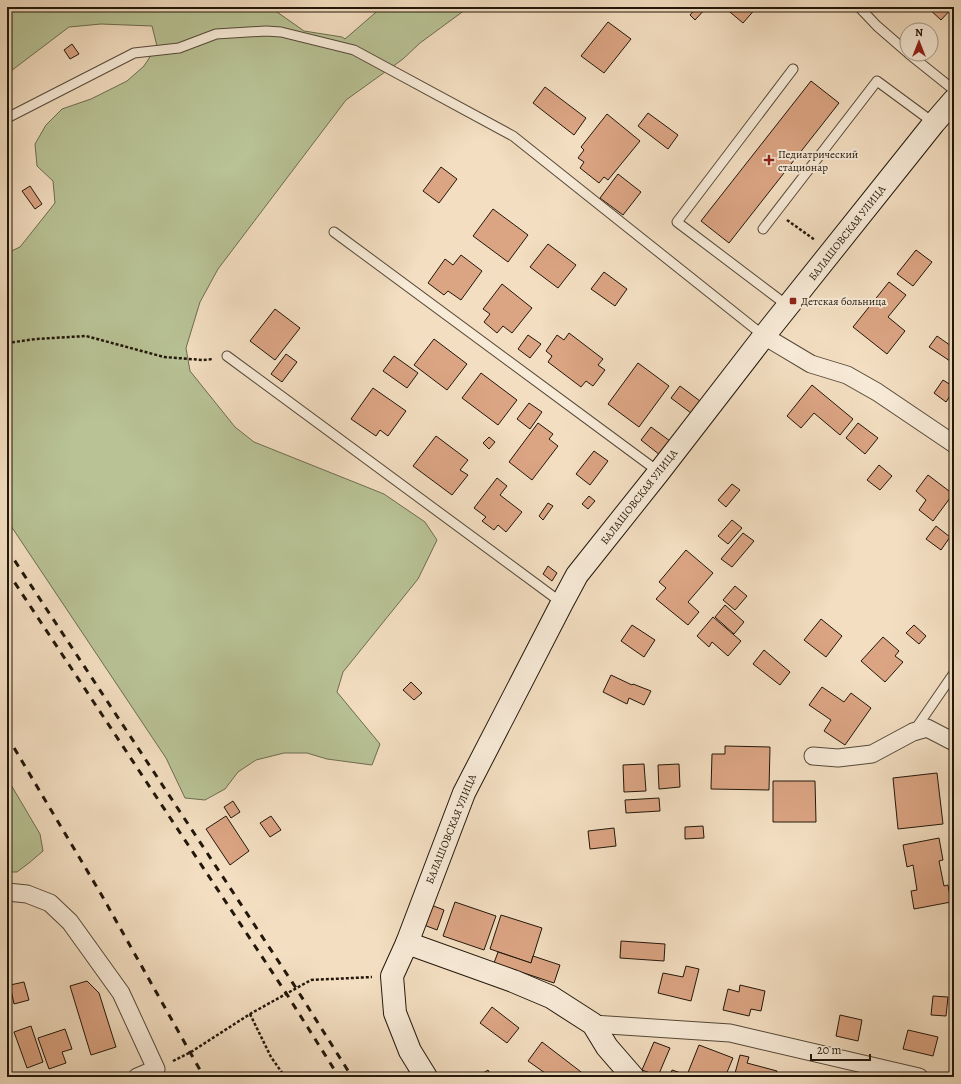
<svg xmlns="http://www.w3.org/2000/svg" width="961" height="1084" viewBox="0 0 961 1084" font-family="Alegreya,serif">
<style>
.green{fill:#b8c295;stroke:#6d6c50}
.building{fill:#dba483;stroke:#22170a}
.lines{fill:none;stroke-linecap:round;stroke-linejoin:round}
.lane-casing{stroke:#564938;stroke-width:11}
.street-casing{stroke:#564938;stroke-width:19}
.secondary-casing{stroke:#22170a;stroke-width:24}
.path{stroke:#22170a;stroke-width:2.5;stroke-dasharray:3 2;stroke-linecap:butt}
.lane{stroke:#f7ead7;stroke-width:9}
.street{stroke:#f7ead7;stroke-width:17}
.secondary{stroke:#f7ead7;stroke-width:22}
.rail{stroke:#22170a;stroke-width:3;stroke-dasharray:7 7;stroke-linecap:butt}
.poi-dot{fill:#8f2418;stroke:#f7ead7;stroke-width:1.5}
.labels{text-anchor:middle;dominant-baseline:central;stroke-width:4;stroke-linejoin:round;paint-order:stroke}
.poi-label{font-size:11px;fill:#22170a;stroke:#f7ead7;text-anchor:start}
.street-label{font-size:11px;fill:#22170a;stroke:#f7ead7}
</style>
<rect width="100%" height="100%" fill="#f3dec1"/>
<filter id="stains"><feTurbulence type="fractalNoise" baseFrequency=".005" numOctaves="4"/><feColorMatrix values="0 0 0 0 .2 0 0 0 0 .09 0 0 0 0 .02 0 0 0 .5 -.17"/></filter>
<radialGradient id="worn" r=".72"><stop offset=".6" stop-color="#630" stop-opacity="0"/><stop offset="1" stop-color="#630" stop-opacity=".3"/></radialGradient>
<!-- green -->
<g class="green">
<polygon points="7,7 270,7 304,31 342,37 345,39 382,7 469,7 420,43 403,59 346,100 218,269 200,302 186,348 190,371 235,427 254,442 384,494 425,522 437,540 418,579 343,672 337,692 380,744 372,765 327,759 307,753 284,753 256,760 238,772 225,789 205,800 185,798 166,758 7,520 7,253 20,247 55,203 53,181 37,166 35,144 46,125 62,109 91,99 127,81 144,66 157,46 152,26 101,24 69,27 7,74"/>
<polygon points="7,778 40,834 43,851 29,863 17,872 7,872"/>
</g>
<!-- building -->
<g class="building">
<polygon points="697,7 707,7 695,20 690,15"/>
<polygon points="724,7 757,7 743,23"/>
<polygon points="927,7 953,7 941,20"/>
<polygon points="608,22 631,39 604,73 581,56"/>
<polygon points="72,44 79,54 70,59 64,50"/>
<polygon points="811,81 839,103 729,243 701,221"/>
<polygon points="545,87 586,118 574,135 533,103"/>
<polygon points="648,113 678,135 668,149 638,126"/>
<polygon points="607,114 640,141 608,180 604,177 599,183 580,168 584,162 578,158 584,150 581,147"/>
<polygon points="441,167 457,179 439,203 423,191"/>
<polygon points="618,174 641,192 623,215 600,198"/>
<polygon points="30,186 42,204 35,209 22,191"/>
<polygon points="493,209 528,235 508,262 473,236"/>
<polygon points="548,244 576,265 558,288 530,267"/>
<polygon points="916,250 932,262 913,286 897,274"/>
<polygon points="461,255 482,271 461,300 448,291 444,295 428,283 445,259 453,265"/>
<polygon points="604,272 627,289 615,306 591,289"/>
<polygon points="889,282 906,295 888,317 905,331 887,354 853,327"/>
<polygon points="502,284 532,308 512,333 503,326 497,333 484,322 490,314 483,309"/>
<polygon points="275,309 300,328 275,360 250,341"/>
<polygon points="569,333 603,359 598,365 605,370 593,386 586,381 581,387 548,362 552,356 546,351 557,335 564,340"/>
<polygon points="528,335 541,344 530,358 518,349"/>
<polygon points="937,336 954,348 954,356 950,361 929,347"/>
<polygon points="434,339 467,364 447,390 414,365"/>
<polygon points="286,354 297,362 282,382 271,374"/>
<polygon points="394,356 418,373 407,388 383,371"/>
<polygon points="638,363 669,386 639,427 608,404"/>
<polygon points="481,373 517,400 498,425 462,398"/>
<polygon points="943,380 954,387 954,390 946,402 934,393"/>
<polygon points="812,385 853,419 840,435 814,413 801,428 787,416"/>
<polygon points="680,386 700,401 691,413 671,398"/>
<polygon points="373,388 406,411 388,436 380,430 376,436 351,419"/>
<polygon points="529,403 542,412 530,429 517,419"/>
<polygon points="538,423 553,434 549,439 558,446 532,480 509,462"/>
<polygon points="858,423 878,438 865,454 846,438"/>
<polygon points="651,427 670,441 660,455 641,440"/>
<polygon points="436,436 468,460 460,470 468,475 452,495 413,466"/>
<polygon points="489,437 495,442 489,449 483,443"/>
<polygon points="594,451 608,461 590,485 576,474"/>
<polygon points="879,465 892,476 880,490 867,480"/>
<polygon points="928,475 953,494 933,521 919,510 926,500 916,491"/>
<polygon points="497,478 507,486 500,495 522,512 506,532 498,525 494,530 482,521 486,517 474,508"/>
<polygon points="732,484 740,490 726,507 718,500"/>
<polygon points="589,496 595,501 588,509 582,504"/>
<polygon points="548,503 553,506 543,520 539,516"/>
<polygon points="732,520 742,528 728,544 718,536"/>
<polygon points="936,526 950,537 941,550 926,539"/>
<polygon points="743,533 754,541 732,567 721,559"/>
<polygon points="686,550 713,573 688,602 699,612 688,625 656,599 666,588 659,582"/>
<polygon points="548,566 557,573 552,581 543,574"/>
<polygon points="735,586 747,596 735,610 723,600"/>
<polygon points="725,605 744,622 734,634 715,617"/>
<polygon points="713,617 741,641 728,656 712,642 709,647 697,636"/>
<polygon points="821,619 842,636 826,657 804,640"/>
<polygon points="632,625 655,640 644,657 621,641"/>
<polygon points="914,625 926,636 919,644 906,633"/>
<polygon points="883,637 899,651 895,656 903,662 885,682 861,661"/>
<polygon points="764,650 790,672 780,685 753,664"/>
<polygon points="611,675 632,685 633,684 651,691 644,705 629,698 627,704 603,692"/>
<polygon points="411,682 422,693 414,700 403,690"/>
<polygon points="822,687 844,702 851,693 871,708 845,745 824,731 831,720 809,705"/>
<polygon points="725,746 770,747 769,790 711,789 712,754 725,754"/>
<polygon points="644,764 646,791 624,792 623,765"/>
<polygon points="679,764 680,787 659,789 658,765"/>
<polygon points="937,773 943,824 898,829 893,778"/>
<polygon points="773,781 815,781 816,822 773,822"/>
<polygon points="659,798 660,811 626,813 625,800"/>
<polygon points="233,801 240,812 231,818 224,807"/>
<polygon points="226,816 249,851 230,865 206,829"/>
<polygon points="271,816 281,830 270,837 260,823"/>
<polygon points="703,826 704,838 685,839 685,827"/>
<polygon points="614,828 616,846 590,849 588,831"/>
<polygon points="939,838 943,860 939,861 944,886 948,885 951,902 914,909 911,891 917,890 913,865 907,867 903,845"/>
<polygon points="455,902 496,916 484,950 443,936"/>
<polygon points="431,905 444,910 437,930 424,925"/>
<polygon points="501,915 542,928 531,963 490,949"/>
<polygon points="621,941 665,944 664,961 620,958"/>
<polygon points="498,952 531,963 533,956 560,965 554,983 494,963"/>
<polygon points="686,966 699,969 691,1001 658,993 663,973 683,977"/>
<polygon points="87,981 99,993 116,1047 91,1055 70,986"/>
<polygon points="24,982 29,1000 14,1004 10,985"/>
<polygon points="740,985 765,991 761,1011 751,1009 749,1016 723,1010 728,989 739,992"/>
<polygon points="933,996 948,997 946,1016 931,1015"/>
<polygon points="492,1007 519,1028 507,1043 480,1023"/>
<polygon points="840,1015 862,1020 858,1041 836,1036"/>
<polygon points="31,1026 43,1062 27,1068 14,1032"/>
<polygon points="65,1029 72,1049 62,1052 66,1063 49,1069 38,1038"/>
<polygon points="908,1030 938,1037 933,1056 903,1049"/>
<polygon points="542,1042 585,1075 583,1077 543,1077 545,1073 528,1061"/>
<polygon points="654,1042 670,1048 658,1076 642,1070"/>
<polygon points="699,1045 733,1058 725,1077 670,1077 672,1070 687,1075"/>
<polygon points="740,1055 749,1057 747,1063 777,1071 775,1077 734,1077"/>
<polygon points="488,1070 492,1077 477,1077"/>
</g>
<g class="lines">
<defs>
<g id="lane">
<polyline points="859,7 877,26 907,52"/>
<polyline points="909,54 954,90"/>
<polyline points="7,118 134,53 179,48 216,34 266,31 281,32 354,50 513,136 764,336"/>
<polyline points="763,229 877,81 934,123"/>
<polyline points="334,232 659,472"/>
<polyline points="788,306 677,222 793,69"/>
<polyline points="227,356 562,603"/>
<polyline points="914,731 954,673"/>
</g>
<g id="street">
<polyline points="764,336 811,364 847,375 877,392 954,444"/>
<polyline points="813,756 838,758 872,754 913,732 927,728 954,742"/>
<polyline points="7,892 27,894 50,903 70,922 121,993 156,1069 137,1077"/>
<polyline points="593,1024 730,1033 919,1077"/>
</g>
<g id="secondary">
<polyline points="407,943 513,981 551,997 593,1024 607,1047 633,1077"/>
<polyline points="426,1077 410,1051 395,1013 392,976 407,943 464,793 562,603 577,575 659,472 764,336 934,123 954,100"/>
</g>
</defs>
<!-- lane casing -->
<use href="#lane" class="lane-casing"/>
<!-- street casing -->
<use href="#street" class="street-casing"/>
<!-- secondary casing -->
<use href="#secondary" class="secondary-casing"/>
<!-- path -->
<g class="path">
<polyline points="787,220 815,240"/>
<polyline points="7,343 36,339 86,336 164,357 203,360 213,359"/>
<polyline points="250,1014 271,1057 285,1077"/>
<polyline points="173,1061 191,1052 250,1014 311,980 372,977"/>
</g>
<!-- lane -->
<use href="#lane" class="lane"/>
<!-- street -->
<use href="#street" class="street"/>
<!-- secondary -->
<use href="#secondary" class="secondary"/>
<!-- rail -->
<g class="rail">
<polyline points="7,549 296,988 352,1077"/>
<polyline points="7,571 286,993 339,1077"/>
<polyline points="7,736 101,894 204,1077"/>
</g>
</g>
<!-- markers -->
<g class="poi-dot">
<path d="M767 154h4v4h4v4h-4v4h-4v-4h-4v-4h4z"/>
<rect x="789" y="297" width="8" height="8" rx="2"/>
</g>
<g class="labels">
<!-- poi labels -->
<g class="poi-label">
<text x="778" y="154">Педиатрический<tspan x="778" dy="13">стационар</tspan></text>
<text x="801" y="301">Детская больница</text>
</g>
<!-- street labels -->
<g class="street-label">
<text transform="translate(847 233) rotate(-52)">БАЛАШОВСКАЯ УЛИЦА</text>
<text transform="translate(639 497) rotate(-52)">БАЛАШОВСКАЯ УЛИЦА</text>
<text transform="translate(451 829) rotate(-68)">БАЛАШОВСКАЯ УЛИЦА</text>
</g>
</g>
<!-- margin -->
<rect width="961" height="1084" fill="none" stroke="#f3dec1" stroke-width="24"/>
<rect x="8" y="8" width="945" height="1068" fill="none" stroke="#22170a" stroke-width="2"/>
<rect x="12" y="12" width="937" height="1060" fill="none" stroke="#22170a"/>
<!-- north arrow -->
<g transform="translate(919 42)"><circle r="19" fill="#f7ead7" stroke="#a29685"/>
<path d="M0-3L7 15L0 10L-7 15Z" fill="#8f2418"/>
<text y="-6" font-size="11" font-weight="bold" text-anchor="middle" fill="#22170a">N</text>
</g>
<!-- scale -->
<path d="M811 1054v6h59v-6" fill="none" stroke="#22170a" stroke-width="2"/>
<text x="817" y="1054" font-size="12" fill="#22170a" stroke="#f7ead7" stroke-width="3" paint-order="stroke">20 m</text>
<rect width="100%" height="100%" filter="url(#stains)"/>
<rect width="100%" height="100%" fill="url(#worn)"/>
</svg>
